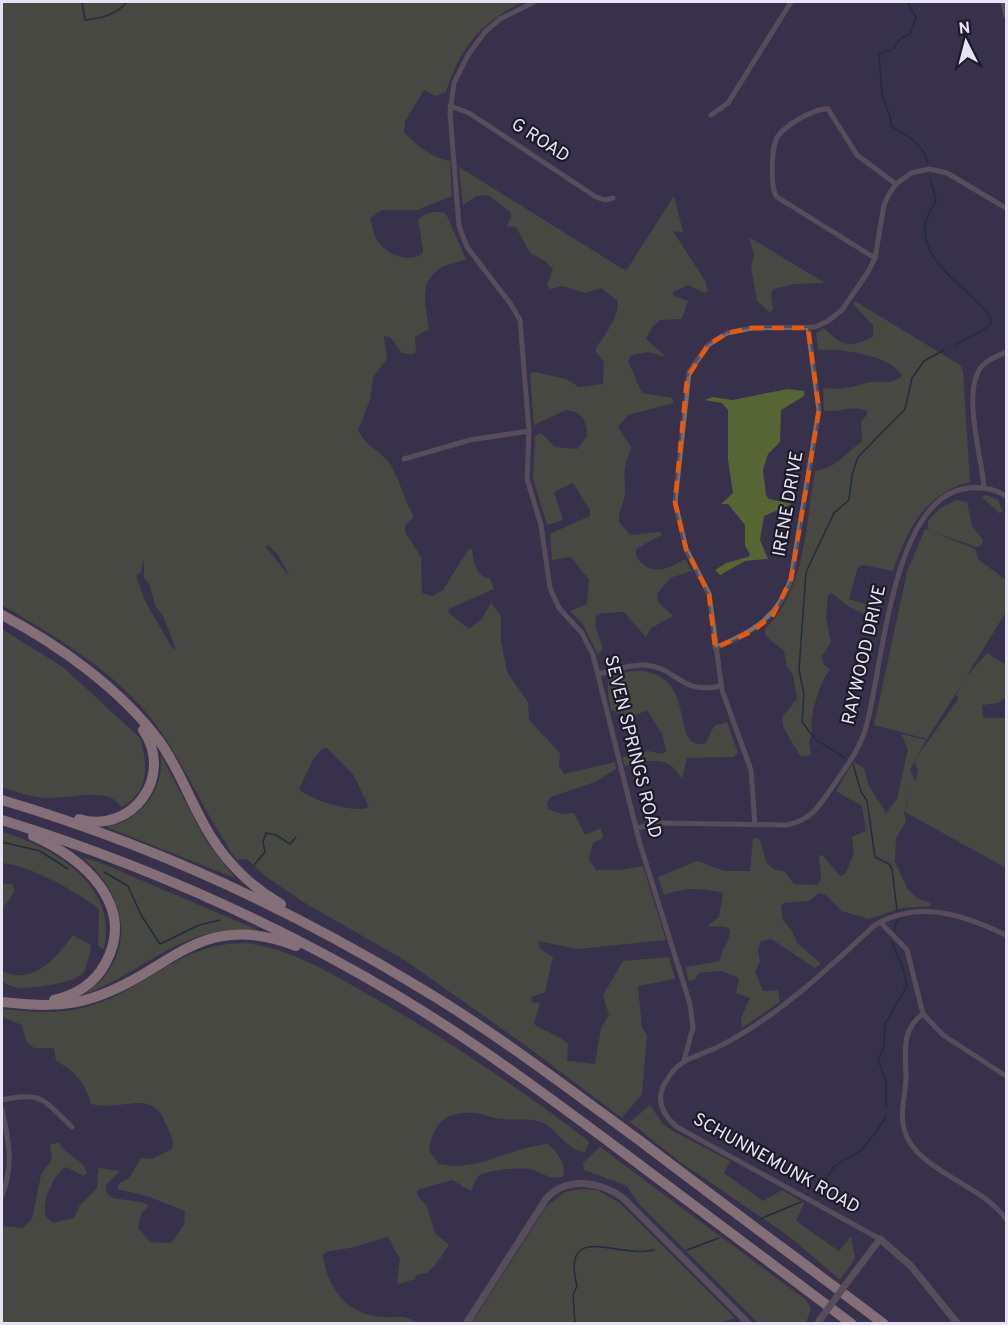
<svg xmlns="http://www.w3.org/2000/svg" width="1008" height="1325" viewBox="0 0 1008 1325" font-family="Overpass,sans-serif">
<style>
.green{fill:#576434;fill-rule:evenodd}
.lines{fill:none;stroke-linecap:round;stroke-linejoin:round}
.stream{stroke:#022834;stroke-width:1.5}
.minor{stroke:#7d6d68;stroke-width:5}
.tertiary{stroke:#7d6d68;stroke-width:7}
.motorway{stroke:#e0b9ab;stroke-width:10}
.tertiary-bridge{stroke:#7d6d68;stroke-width:7}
.marked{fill:none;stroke:#e8590c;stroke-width:4.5;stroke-dasharray:12 8;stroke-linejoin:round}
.labels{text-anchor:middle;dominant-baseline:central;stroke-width:4.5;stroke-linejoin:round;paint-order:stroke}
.street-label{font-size:18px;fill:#e7e3f5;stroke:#1e1b28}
</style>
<rect width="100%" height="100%" fill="#38314c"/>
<!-- green -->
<g class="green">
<path d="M2 2H523C480 23 461 46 446 92L435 96 424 90 405 121 404 132C415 145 433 158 450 161L452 196 417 210H382L370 218C372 224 373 231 375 236 382 253 408 265 423 253V249L418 220C427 212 434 210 446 214L466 259C458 263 447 263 439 269 418 284 426 307 429 329L415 337 416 352 412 354 402 353 391 338 384 336 387 359 373 377 370 400 358 430C365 446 380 450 390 464 400 480 404 500 414 517L405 525V532L421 557 422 593 432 596 443 590 468 550 472 549C473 562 476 576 490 579L494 589 453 607 448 610 449 613 469 629 481 620 491 603 501 616V641L507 672 528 702 529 720 560 753 559 766 564 774 615 762 616 769 595 782 551 797 547 803 548 809 563 814 574 813 585 835 601 828 603 838 593 843 589 859 596 870H620L643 866 666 940 578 949 538 941 540 949 553 957 545 992 532 997 531 1002 540 1003 534 1023 536 1026 561 1038 568 1044 567 1061 595 1064 601 1028 609 1015 603 995 623 961 669 957 675 979 638 986 642 1028 647 1035 642 1094 622 1118 525 1045 406 961 305 903 265 876 247 859 237 860C231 853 227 844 222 837 202 806 187 772 167 741 129 679 63 641 2 605ZM268 545 278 555 290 577 266 547ZM144 559V578L149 583 155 605 163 616 176 649 172 648 145 601 136 576 141 572ZM323 748H327L353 774 369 807C355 814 310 800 299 789L314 758Z"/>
<path d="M459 167 626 271 674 196 683 232 673 231 705 281 708 291 705 293 688 285 673 292 674 296 688 301 682 319 660 320 652 327 646 339 666 357 649 352 632 355 628 361 642 393 672 398 674 403 628 415 618 427 631 447C624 469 624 467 625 489 626 500 618 510 619 522L630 535 660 532 662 535 636 549V556C649 577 668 570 685 559L692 571 670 578 657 594 658 602 673 616 651 628 646 637 624 612 602 613 596 616 595 626 603 648 598 655 582 623 570 611 587 604 589 580 571 557 552 560 550 534 590 516V510L573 483 554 492 563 520 547 525 533 479 535 436 541 433 555 447 577 449 587 436C587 421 583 412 566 410L534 425 530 374 534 372 566 379 579 387 603 384 604 362 595 350C603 336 621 317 617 300L601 288 585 293 563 286 550 289 547 285 553 269 545 261 530 253 516 227 506 226 511 219 510 212 488 195 476 196 463 205Z"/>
<polygon points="749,237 825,283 795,284 773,289 771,294 773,309 770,313 757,301 751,267 754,255"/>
<path d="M855 301 960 365 963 371 970 482C925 493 907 530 893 571L863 565 858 567 849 599 875 607 879 613C865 621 842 602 832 593L828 595 826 618 831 642 822 656 824 665 830 669C821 681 814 702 812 718 810 727 814 733 809 741L811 755 801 757 784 729 782 718 797 699 793 675 787 667 784 651 767 637 764 630C806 590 805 526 815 471 839 467 843 454 862 442L861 423 868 412C853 403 839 414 824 410L823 388C840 390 850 388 866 383 880 379 888 387 902 376 893 355 838 348 818 350L816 333 824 328C843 347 849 348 873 337V325L853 304Z"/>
<polygon points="788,389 804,391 804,396 781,410 780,442 768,454 763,470 766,495 769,499 792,504 764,516 760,540 768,559 745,561 720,575 715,570 726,563 748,557 750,554 745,546 745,525 728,504 721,504 733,493 728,460 728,410 722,403 704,400 713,397 732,400"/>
<polygon points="987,495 998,500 1003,512 999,513 982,497"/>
<path d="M956 500 967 502 972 526 983 540 982 545 977 547 933 532 975 549 979 560 1006 580V612L966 677 987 653 1006 665V697L998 703 982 705 983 718H1006V868L905 812 914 781 904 813 906 822 896 838 895 862 907 888 917 898 931 903 930 906 902 908 869 919 842 911 826 895 819 893 809 901 784 903 781 907 783 920 792 931 797 943 821 964 815 968 771 939 761 941 758 950 760 962 755 972 763 991 778 990 780 1002 742 1028 741 1018 750 998 736 993 739 978 721 971 699 973 694 980 688 981 686 967 720 961C721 949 730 942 730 930L726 927 707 926 719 917 723 893C699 888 687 887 664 895L658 877 697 861 724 871H750L753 838 759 839C767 857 763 870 784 871L794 884 818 885 821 877 819 855 823 856 840 876 845 874 854 854 852 837 866 831 862 806 836 791 853 762 864 768 869 786 886 813 897 799 908 749 901 734 926 740 910 770 915 781 918 771 914 761 959 698 956 695 962 684 927 739 874 725 907 572 925 529 932 531 928 529V521L939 509Z"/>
<path d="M2 629 64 668 139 737C149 762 149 794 121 807 108 785 67 800 47 798 31 797 16 792 2 787Z"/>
<path d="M640 671C700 676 668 753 706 743L714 726 727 722 738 753 733 757 687 758 682 779C667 753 650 761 624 766L623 757 648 751 662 754 666 751 662 734 647 710 632 717 611 710C605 678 605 673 640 671Z"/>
<path d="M161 755 206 841 235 878 106 827C141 821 164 790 161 755Z"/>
<path d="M2 832C54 847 119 886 104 949L98 946 99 909C76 891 31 866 2 863Z"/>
<path d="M82 857 101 863 260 931C181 922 150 970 85 994 139 957 128 895 82 857Z"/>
<polygon points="2,884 12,884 15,891 2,910"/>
<path d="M73 935 91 945C91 949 86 970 84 972 77 983 33 988 20 988 14 987 7 984 2 982V971C34 986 56 958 73 935Z"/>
<path d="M246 943C294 950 334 975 376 999 449 1041 519 1088 586 1139L589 1142 585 1152C570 1151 559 1134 548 1126 535 1116 518 1121 503 1119 494 1119 485 1114 476 1113 446 1111 433 1123 429 1151L439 1164C478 1173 510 1147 548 1144 556 1151 569 1167 562 1177 550 1180 545 1174 534 1170 524 1166 488 1170 478 1176L471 1191 452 1180 417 1190V1195L427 1207 435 1233 449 1245C442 1256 436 1265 427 1273L416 1275 415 1279 399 1284 397 1282 400 1259 388 1237 350 1248 329 1251 323 1254C326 1287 347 1315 382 1317 398 1318 403 1314 418 1323H2V1226L23 1228 32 1219 41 1175 52 1159 50 1145 59 1142C65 1156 83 1158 87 1173L84 1176 66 1167C53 1176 41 1201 46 1217L53 1223 74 1218 80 1205 97 1188 98 1168 120 1171 106 1185V1192L112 1198 141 1202 149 1205 141 1214 138 1228 150 1242 171 1243 184 1225 185 1211 147 1196 117 1189 120 1183 129 1178 141 1158 152 1159 172 1149C175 1141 170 1134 167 1126 151 1086 127 1112 91 1104 86 1083 74 1070 56 1061L54 1048H34L26 1041 22 1025 2 1017V1009C31 1012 60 1015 89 1006 149 989 177 943 246 943Z"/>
<polygon points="650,1105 662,1123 671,1130 730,1161 724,1173 763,1201 782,1190 804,1203 796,1221 839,1251 851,1236 855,1259 840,1280 790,1237 679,1161 630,1122"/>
<polygon points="600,1147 806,1300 811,1309 806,1323 757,1322 639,1204 627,1186 584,1170 583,1163"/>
<polygon points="582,1189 597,1190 620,1203 735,1318 715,1324 471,1324 546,1207 565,1192"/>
</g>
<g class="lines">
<!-- stream -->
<g class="stream">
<path d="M82 2 85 20C102 18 116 15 127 2"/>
<path d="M907 2 916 17 910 34 901 38 893 49 879 54 882 96 890 116 891 126C907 136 923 143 928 163"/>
<path d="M930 178 936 200C933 209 926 214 925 226 922 265 970 288 990 316L991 323 987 328 954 345"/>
<polyline points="845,758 815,739 802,722 804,694 799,670 806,572 834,513 849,500 852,475 858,457 905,409 912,378 924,361 944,350"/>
<polyline points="853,764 861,792 867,801 875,857 889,864 892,869 897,910"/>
<polyline points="2,842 40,851 68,869"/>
<polyline points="254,865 265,852 263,842 266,833 276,835 290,844 296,837"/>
<polyline points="104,872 128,886 141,915 160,944 199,925 220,920"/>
<polyline points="894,931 897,920"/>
<polyline points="886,1106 886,1082 878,1060 884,1046 885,1024 907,986 903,968 892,942"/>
<path d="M816 1195C824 1187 827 1176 833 1168 840 1159 854 1157 861 1150 866 1145 885 1121 886 1116"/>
<polyline points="760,1219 801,1202"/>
<polyline points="687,1250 719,1238"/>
<path d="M575 1324 573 1295 577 1286C560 1220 620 1259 654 1250"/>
</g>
<!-- minor -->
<g class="minor">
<polyline points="534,2 500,19 485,32 468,55 454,83 450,113 459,226 467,247 510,303 520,320 529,431 527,479 541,525 550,588 559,608 582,633 593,655 640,844 690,1004 693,1028 684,1060"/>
<polyline points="1003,2 1006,16"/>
<polyline points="450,106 469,113 596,197 605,200 613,198"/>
<polyline points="711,115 728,103 791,2"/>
<path d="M875 258 777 197C770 188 771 146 778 136 786 125 814 108 828 109L857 155 896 184"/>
<polyline points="404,459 470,440 529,431"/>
<path d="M984 488C982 456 961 391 982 366 988 359 998 356 1006 352"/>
<path d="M715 648C751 633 778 618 791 579L819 410 808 328"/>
<path d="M599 674C614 670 630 664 646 665 679 669 680 695 721 686"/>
<polyline points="755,825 751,770 722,690 709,594 686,549 675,502 689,372 708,345 727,333 752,328 815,327 828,321 842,310 868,272 875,258 884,205 889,194 896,184 911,173 929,169 947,173 1006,208"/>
<path d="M636 828 663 823 786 825C811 821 820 805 833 786 846 767 860 749 866 727 883 668 891 503 963 489 978 486 993 488 1006 496"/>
<polyline points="880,922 907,950 923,1014 943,1035 1006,1076"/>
<path d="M923 1014C902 1029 905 1050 906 1073 907 1091 899 1111 904 1129 914 1170 982 1184 1006 1219"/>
<path d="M2 1100C43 1091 43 1100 72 1127"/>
<path d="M2 1109C9 1143 14 1162 2 1196"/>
<path d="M880 1239 677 1127C663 1115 655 1100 665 1083 680 1056 696 1058 720 1046 780 1015 826 970 875 925 919 899 964 915 1006 935"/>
</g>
<!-- tertiary -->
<g class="tertiary">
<polyline points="849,1280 880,1239 910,1265 958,1324"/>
<path d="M466 1324 546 1199C566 1176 600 1181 623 1198L749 1324"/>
</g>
<!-- motorway -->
<g class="motorway">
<path d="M2 615C59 645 121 689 160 742 177 766 187 793 201 819 219 854 246 884 281 904"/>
<path d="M2 800C147 843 287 907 417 986 495 1032 566 1087 639 1140 720 1202 802 1262 884 1324"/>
<path d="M79 819C132 835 175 776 143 730"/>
<path d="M2 820C140 863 274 922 398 996 478 1044 553 1100 628 1156 703 1212 777 1268 852 1324"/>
<path d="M33 836C82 857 138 905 105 964 94 984 76 995 54 1000"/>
<path d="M2 1002C32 1005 62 1008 92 998 171 973 198 908 296 946"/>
</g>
<!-- tertiary-bridge -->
<polyline class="tertiary-bridge" points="819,1321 849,1280"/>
</g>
<!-- marked area -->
<path d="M0 0H1008V1325H0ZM752 328H808L819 410 791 579 773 615 753 631 715 648 709 594 686 549 675 502 687 378 708 345 727 333Z" fill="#38314c" fill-opacity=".55" fill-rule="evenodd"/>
<path class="marked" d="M752 328H808L819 410 791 579 773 615 753 631 715 648 709 594 686 549 675 502 687 378 708 345 727 333Z"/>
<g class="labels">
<!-- street labels -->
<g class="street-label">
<text transform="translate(540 141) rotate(33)">G ROAD</text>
<text transform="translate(789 504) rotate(-80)">IRENE DRIVE</text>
<text transform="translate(865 655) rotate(-77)">RAYWOOD DRIVE</text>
<text transform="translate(632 747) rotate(76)">SEVEN SPRINGS ROAD</text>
<text transform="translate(776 1164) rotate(29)">SCHUNNEMUNK ROAD</text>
</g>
</g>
<!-- border -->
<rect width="1008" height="1325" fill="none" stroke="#e7e3f5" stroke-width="6"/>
<!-- north arrow -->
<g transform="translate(966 42) rotate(354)" stroke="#1e1b28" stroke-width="4.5" paint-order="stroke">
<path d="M0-4.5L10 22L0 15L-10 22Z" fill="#e7e3f5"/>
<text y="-9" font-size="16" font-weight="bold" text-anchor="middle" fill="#e7e3f5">N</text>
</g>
</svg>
